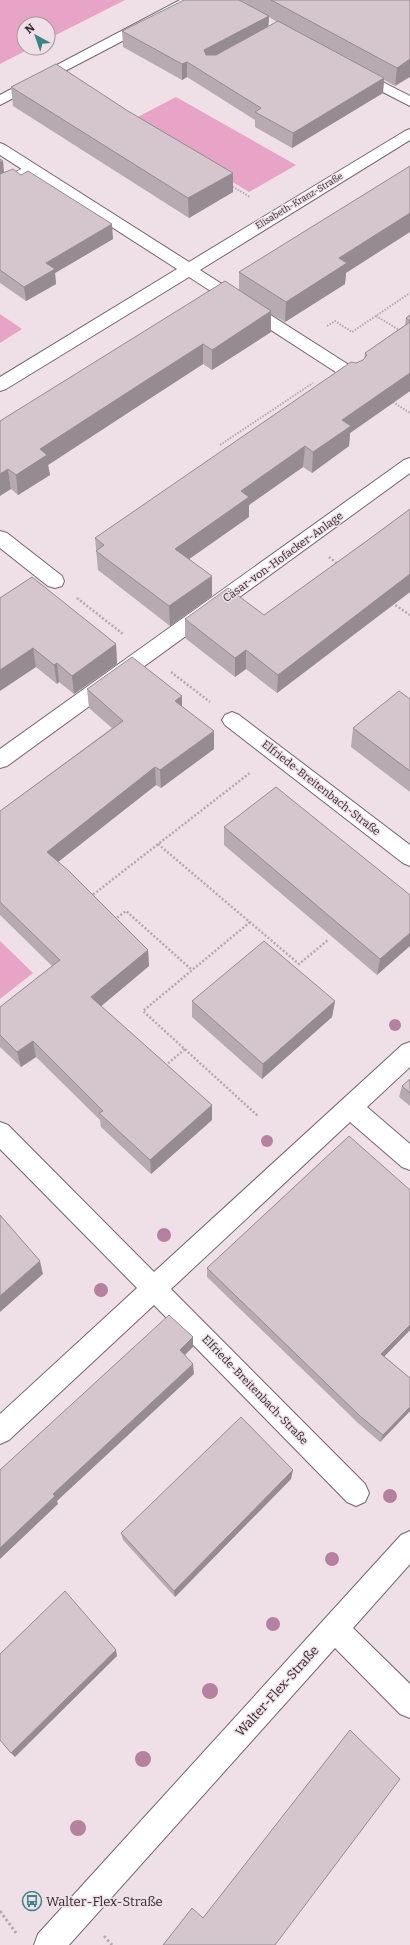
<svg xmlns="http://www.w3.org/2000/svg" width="410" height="1945" viewBox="0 0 410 1945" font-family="Bitter,serif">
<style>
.green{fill:#e8a4c6}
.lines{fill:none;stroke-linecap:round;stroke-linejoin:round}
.service-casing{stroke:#73666c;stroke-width:1}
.pedestrian-casing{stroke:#73666c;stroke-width:2}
.minor-casing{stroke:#73666c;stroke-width:2}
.path-far2{stroke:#b4a8ae;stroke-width:2;stroke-dasharray:1.5 1.5;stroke-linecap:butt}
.path-far1{stroke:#b4a8ae;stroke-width:2.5;stroke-dasharray:2 2;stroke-linecap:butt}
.path{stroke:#b4a8ae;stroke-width:3;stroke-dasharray:2.5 2.5;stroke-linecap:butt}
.service{fill:#fff;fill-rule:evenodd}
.pedestrian{fill:#fff;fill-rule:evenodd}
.minor{fill:#fff;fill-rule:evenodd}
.tree{fill:#b5819e}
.wall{fill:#b7aab0;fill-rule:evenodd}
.shaded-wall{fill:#958b90}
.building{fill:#d5c6cd;stroke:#958b90}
.labels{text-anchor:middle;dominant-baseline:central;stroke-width:3;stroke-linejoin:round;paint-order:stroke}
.far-street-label{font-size:9px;fill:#2f292c;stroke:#efe0e7}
.street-label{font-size:11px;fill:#2f292c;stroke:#efe0e7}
.near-street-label{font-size:13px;fill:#2f292c;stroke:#efe0e7}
.near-poi-label{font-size:13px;fill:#2f292c;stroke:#efe0e7;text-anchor:start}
</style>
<rect width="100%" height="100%" fill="#efe0e7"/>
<!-- green -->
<g class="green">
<polygon points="0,0 125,0 48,39 48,24 24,24 24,48 31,48 0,64"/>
<polygon points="176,97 296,165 249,192 132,120"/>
<polygon points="0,314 22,329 0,343"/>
<polygon points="0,941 33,973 0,999"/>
</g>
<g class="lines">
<defs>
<polygon id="service" points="31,164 37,168 35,171 0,189 0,180"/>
<g id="pedestrian">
<polygon points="180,0 197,0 195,3 0,105 0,95"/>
<polygon points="410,458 410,473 7,766 0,768 0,749 404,460"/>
</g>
<g id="minor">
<polygon points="357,69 410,96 410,106 352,76 350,73 352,70"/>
<polygon points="410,129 410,140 200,270 360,372 363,376 360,380 354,382 348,380 189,277 6,389 0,391 0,377 177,269 0,155 0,143 5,145 189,262 405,131"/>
<polygon points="0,531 7,533 62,576 64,581 62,586 55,588 48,586 0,548"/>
<polygon points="232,712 239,715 410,845 410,866 403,863 225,725 222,720 225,715"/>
<polygon points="410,1042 410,1067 367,1107 410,1144 410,1170 402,1167 350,1122 171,1289 365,1484 369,1493 365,1502 356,1506 347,1502 154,1305 9,1440 0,1444 0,1414 137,1288 0,1149 0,1122 8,1125 154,1272 402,1045"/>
<polygon points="410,1531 410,1564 353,1628 410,1684 410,1718 400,1714 335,1648 69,1945 34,1945 38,1934 401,1535"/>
</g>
</defs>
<!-- service casing -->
<use href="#service" class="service-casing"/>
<!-- pedestrian casing -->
<use href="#pedestrian" class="pedestrian-casing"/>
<!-- minor casing -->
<use href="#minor" class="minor-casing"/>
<!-- path-far2 -->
<g class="path-far2">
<polyline points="230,185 250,197"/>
<polyline points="376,316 401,331"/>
<polyline points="327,326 335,321 352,332 410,293"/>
<polyline points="393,402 410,413"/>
<polyline points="220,445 313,383"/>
</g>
<!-- path-far1 -->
<g class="path-far1">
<polyline points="329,557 339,565"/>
<polyline points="77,598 123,634"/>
<polyline points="392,603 410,615"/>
<polyline points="171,672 210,702"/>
<polyline points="158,844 299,964 328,940"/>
<polyline points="90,897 251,772"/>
<polyline points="114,920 126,911 192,970"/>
<polyline points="250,922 143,1011 258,1116"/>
<polyline points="165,1066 185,1049"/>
</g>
<!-- path -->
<g class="path">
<polyline points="0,1911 16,1933"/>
<polyline points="104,1936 112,1945"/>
</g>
<!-- service -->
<use href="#service" class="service"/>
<!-- pedestrian -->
<use href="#pedestrian" class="pedestrian"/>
<!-- minor -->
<use href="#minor" class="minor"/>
</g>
<!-- trees -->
<g class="tree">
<circle cx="395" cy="1025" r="6"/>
<circle cx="267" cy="1141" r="6"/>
<circle cx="164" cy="1235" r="7"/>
<circle cx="101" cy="1290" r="7"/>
<circle cx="390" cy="1496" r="7"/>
<circle cx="332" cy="1559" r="7"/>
<circle cx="273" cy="1624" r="7"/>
<circle cx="210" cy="1691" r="8"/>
<circle cx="143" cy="1759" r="8"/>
<circle cx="78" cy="1828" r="8"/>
</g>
<!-- wall -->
<g class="wall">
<path d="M184 0H410L395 86 384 80 383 93 292 148 255 127V120L187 77 182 80 123 47 122 31ZM269 17 277 22 268 27Z"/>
<polygon points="11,87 128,111 233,173 233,192 189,218 13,106"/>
<polygon points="0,159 3,161 4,172 113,239 55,273 56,284 26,301 0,283"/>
<polygon points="239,272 346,273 345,284 285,322 271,314 271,332 212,370 203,364 143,403 48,465 50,475 18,495 11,489 0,421 239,290"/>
<polygon points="410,315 410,391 350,433 349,446 312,473 303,467 249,505 249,517 189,559 212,596 170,626 98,570 95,538 356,363 363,360 364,359 365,353 405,325 406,318"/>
<polygon points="410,509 410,592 277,693 246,669 235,677 185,638 185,619 264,615 368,540"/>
<polygon points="0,598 116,644 117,664 74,694 59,682 57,684 36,667"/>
<polygon points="87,689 182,706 214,749 161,788 156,785 58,862 148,950 149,966 101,1006 212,1105 212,1120 151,1174 101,1127 100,1120 36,1057 21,1067 0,1047 0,1007 52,966 0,915 0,811 112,728 89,708"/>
<polygon points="410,699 410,792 351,747 353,728"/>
<polygon points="224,827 410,895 377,975 224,845"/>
<polygon points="192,1001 335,1001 332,1017 262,1079 192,1017"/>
<polygon points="410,1079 410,1106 399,1097 402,1086"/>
<polygon points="410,1190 410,1330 384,1356 410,1378 410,1411 380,1442 358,1423 207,1277 207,1268"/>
<polygon points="291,1479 175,1597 123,1540 121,1533"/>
</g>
<!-- shaded-wall -->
<g class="shaded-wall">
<polygon points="269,16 268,31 204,66 204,50"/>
<polygon points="410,59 410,77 395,86 397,68"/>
<polygon points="187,62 187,77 182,80 182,64"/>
<polygon points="384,78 383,93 292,148 293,133"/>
<polygon points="3,161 4,176 0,179 0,163"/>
<polygon points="233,173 233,192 189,218 188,198"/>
<polygon points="410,213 410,232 346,273 345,284 285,322 286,302 339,258"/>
<polygon points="112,224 113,239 55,273 56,284 26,301 24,287 46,263"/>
<polygon points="271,311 271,332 212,370 212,350"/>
<polygon points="203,344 203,364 143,403 48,465 50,475 18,495 16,475 40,449 142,383"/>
<polygon points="410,373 410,391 350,433 349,446 312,473 313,452 342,420"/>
<polygon points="305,446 303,467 249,505 249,517 175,569 175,549 241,491"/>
<polygon points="8,469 11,489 0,496 0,474"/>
<polygon points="410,574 410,592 277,693 278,675"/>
<polygon points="212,576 212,596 170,626 169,606"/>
<polygon points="116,644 117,664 74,694 72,676"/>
<polygon points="33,648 36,667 0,691 0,670"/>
<polygon points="246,650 246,669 235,677 235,658"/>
<polygon points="57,663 59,682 57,684 54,665"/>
<polygon points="182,696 182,714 175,701"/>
<polygon points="214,731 214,749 161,788 160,770"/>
<polygon points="155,767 156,785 49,869 47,852"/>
<polygon points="410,933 410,946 377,975 380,959"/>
<polygon points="148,950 149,966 93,1013 91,997"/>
<polygon points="335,1001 332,1017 262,1079 263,1064"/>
<polygon points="33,1041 36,1057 21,1067 17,1052"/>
<polygon points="212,1105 212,1120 151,1174 150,1160"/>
<polygon points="40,1261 43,1274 0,1312 0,1296"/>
<polygon points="410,1325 410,1330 379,1362 381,1354"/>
<polygon points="193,1337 193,1347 180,1360 180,1350"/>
<polygon points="193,1364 194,1374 57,1501 58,1504 0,1559 0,1548 53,1494"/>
<polygon points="410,1407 410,1411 380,1442 383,1435"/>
<polygon points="293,1470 291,1479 175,1597 174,1591"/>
<polygon points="116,1650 117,1656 15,1757 11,1753"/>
</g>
<!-- building -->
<g class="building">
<polygon points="184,0 239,0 269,16 204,50 206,55 216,55 278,21 384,78 293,133 255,112 261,108 187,62 182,64 122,31"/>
<polygon points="271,0 410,0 410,59 397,68"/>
<polygon points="56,64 128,111 233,173 188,198 11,87"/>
<polygon points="0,159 3,161 0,163"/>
<polygon points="410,166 410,213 339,258 347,263 286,302 239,272"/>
<polygon points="13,169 21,175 28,171 112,224 46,263 55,269 24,287 0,270 0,174"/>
<polygon points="225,281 271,311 212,350 203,344 142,383 40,449 47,455 16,475 8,469 0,474 0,421"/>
<polygon points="410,315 410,321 406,318"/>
<polygon points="410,322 410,373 342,420 351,426 313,452 305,446 241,491 249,497 175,549 212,576 169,606 96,551 104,545 95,538 351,362 356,363 363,360 367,355 365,353"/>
<polygon points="410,509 410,574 278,675 246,650 235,658 185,619 228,588 264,615 368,540"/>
<polygon points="32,577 116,644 72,676 57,663 54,665 33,648 0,670 0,598"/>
<polygon points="132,657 182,696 175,701 214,731 160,770 155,767 47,852 70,872 148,950 91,997 212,1105 150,1160 99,1113 103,1111 33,1041 17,1052 0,1035 0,1007 60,960 0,902 0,811 123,721 87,689"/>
<polygon points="399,691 410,699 410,771 353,728"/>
<polygon points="276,787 410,895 410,933 380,959 224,827"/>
<polygon points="264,941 335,1001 263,1064 192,1001"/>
<polygon points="410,1079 410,1093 402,1086"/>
<polygon points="349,1136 410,1190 410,1325 381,1354 410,1378 410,1407 383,1435 360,1416 207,1268"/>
<polygon points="0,1215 40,1261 0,1296"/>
<polygon points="169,1315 193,1337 180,1350 193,1364 53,1494 55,1496 0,1548 0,1470"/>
<polygon points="241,1417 293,1470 174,1591 121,1533"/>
<polygon points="65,1591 116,1650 11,1753 0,1740 0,1654"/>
<polygon points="350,1730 400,1779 275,1945 163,1945 192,1908 203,1918"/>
</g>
<!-- icons -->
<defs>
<symbol id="bus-ring" viewBox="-11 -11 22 22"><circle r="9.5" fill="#efe0e7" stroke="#3b8386" stroke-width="1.5"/><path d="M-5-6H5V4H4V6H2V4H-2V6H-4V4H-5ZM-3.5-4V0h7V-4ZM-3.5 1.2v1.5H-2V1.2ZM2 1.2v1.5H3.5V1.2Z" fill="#3b8386"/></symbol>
</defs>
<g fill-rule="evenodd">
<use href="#bus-ring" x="21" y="1890" width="22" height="22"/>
</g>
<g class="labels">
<!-- far-street labels -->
<g class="far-street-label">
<text transform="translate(299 201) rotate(-31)">Elisabeth-Kranz-Straße</text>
</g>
<!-- street labels -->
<g class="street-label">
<text transform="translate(283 557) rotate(-36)">Cäsar-von-Hofacker-Anlage</text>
<text transform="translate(321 788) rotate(38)">Elfriede-Breitenbach-Straße</text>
<text transform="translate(255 1390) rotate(46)">Elfriede-Breitenbach-Straße</text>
</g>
<!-- near-street labels -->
<g class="near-street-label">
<text transform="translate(277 1691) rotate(-48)">Walter-Flex-Straße</text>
</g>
<!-- near-poi labels -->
<g class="near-poi-label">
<text x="46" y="1901">Walter-Flex-Straße</text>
</g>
</g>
<!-- north arrow -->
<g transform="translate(36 36) rotate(320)"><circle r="19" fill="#efe0e7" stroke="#a2979c"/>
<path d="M0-3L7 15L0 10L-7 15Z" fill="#3b8386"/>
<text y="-6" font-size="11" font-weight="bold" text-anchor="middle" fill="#2f292c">N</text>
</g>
</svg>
